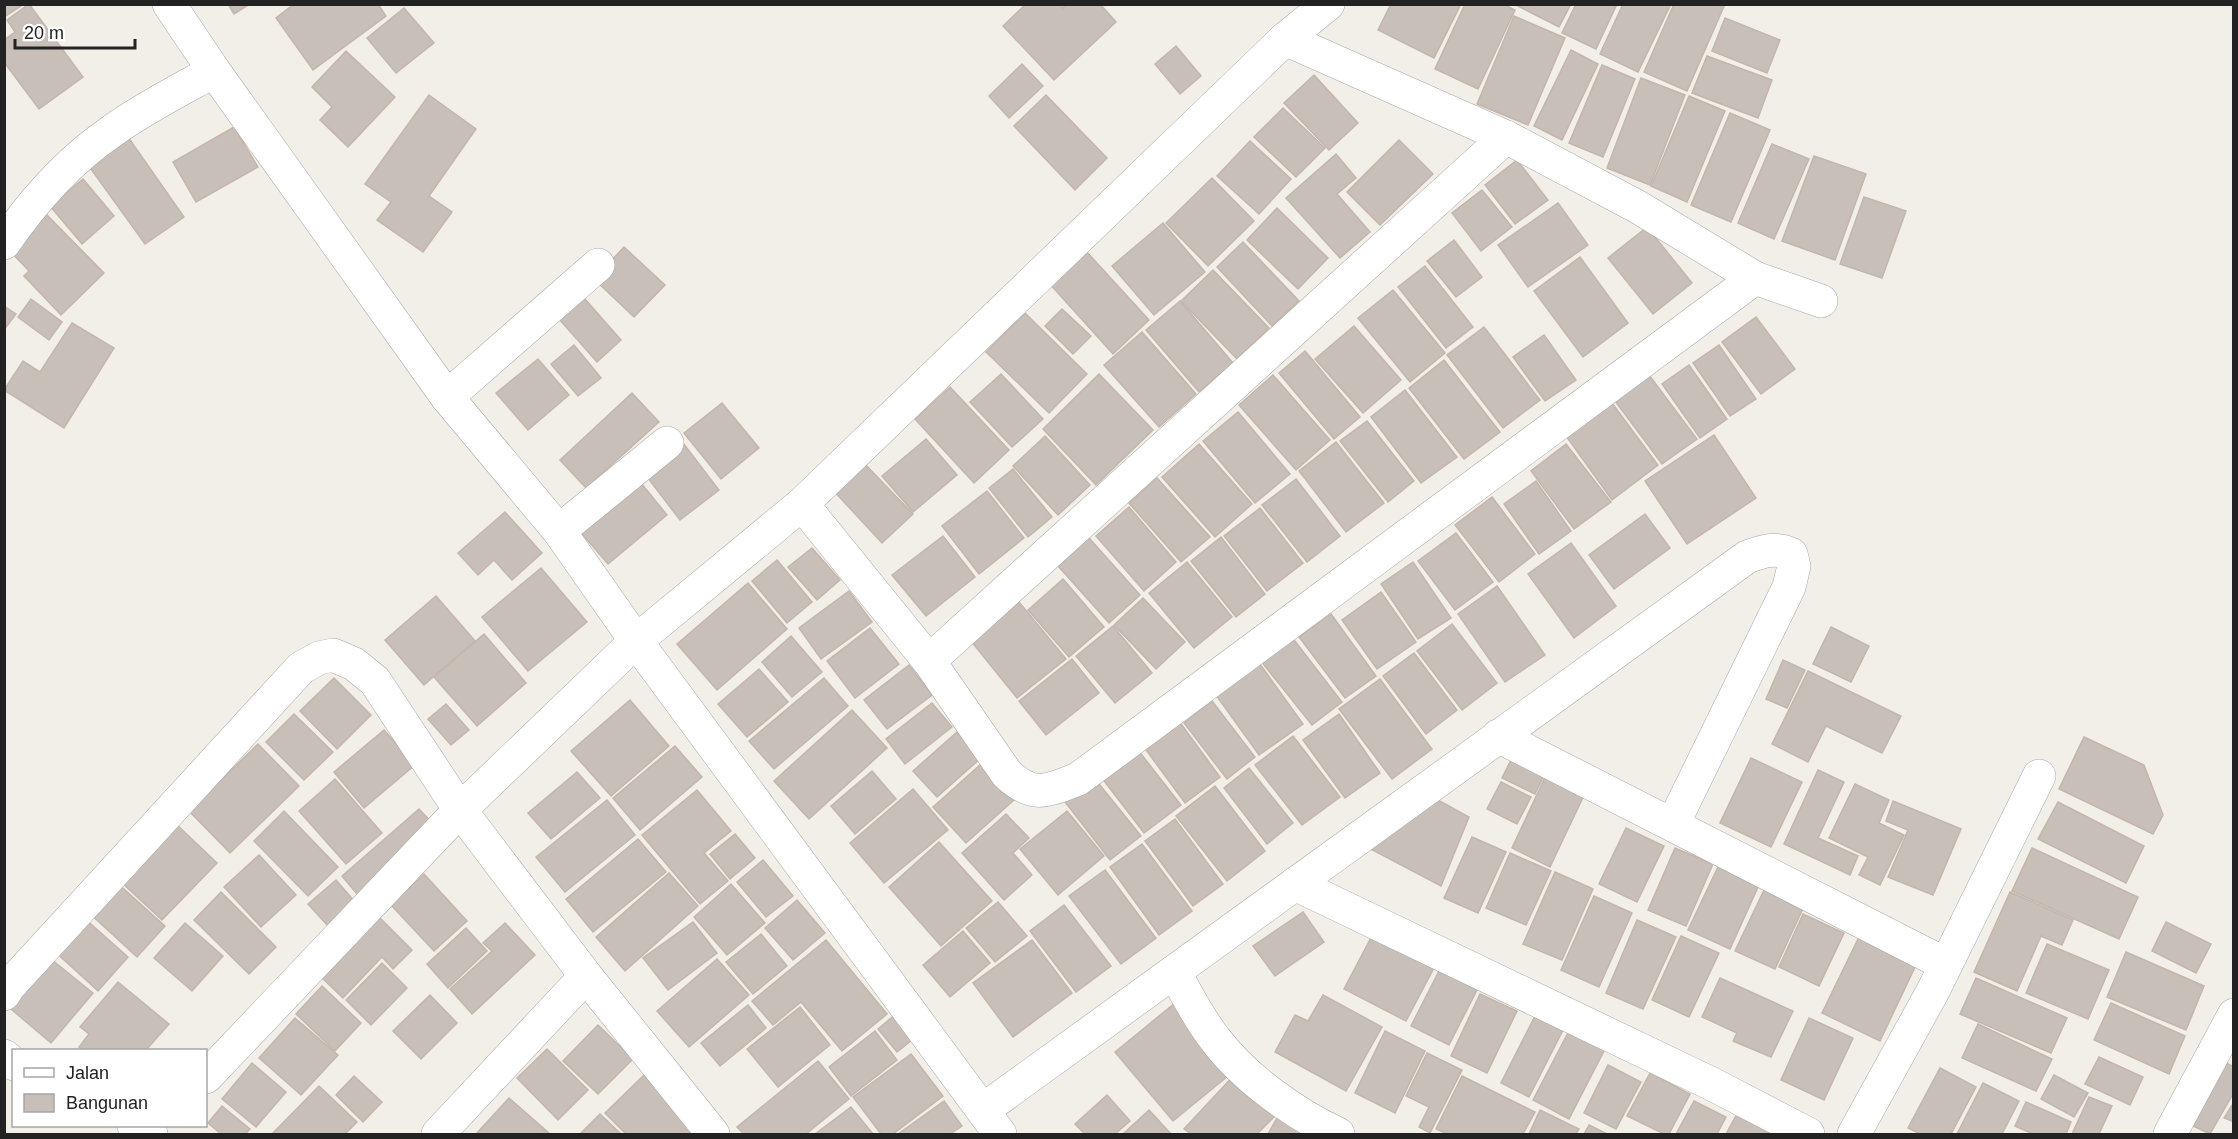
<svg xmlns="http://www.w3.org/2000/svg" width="2238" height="1139" viewBox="0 0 2238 1139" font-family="Arial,sans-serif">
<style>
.building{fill:#c7bfb8;stroke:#c4b6ab;stroke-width:1.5}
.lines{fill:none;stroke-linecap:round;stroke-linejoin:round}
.minor-casing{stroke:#a9a9a9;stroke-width:34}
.minor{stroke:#fff;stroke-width:33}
</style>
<rect width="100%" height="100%" fill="#f2efe9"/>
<!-- building -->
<g class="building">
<polygon points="4,4 24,4 4,17"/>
<polygon points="29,4 83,77 39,109 4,62 4,40 15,32 7,20"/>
<polygon points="228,4 250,4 234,14"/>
<polygon points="294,4 378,4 386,16 313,70 276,18"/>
<polygon points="1026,4 1059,4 1063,8 1066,4 1100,4 1116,22 1054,80 1003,26"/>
<polygon points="1391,4 1461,4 1434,58 1378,30"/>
<polygon points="1465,4 1503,4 1515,10 1478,89 1435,69"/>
<polygon points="1514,4 1571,4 1559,27"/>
<polygon points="1576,4 1617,4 1596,49 1562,33"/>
<polygon points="1623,4 1671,4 1638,72 1600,54"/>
<polygon points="1674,4 1725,4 1687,91 1644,72"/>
<polygon points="404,8 434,43 396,73 367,38"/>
<polygon points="1514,16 1565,38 1528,125 1477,104"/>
<polygon points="1725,18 1780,40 1767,73 1712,51"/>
<polygon points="1176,46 1201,76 1180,94 1155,64"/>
<polygon points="1571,50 1598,64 1562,140 1534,126"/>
<polygon points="346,51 395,97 348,147 320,120 332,107 312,87"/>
<polygon points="1707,56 1772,80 1758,118 1692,93"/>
<polygon points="1022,64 1043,86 1009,118 989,96"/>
<polygon points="1602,65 1635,79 1603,157 1569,143"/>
<polygon points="1314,75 1358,123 1329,150 1284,103"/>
<polygon points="1641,78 1685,95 1650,185 1607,168"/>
<polygon points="429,95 476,129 429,196 452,212 423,252 377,220 391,202 365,184"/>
<polygon points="1046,95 1107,158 1075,190 1014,126"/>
<polygon points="1689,96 1725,111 1687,202 1651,186"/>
<polygon points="1283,108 1325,148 1296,177 1254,137"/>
<polygon points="1730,113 1770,130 1731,222 1691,205"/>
<polygon points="234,127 258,167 196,202 173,162"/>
<polygon points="128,137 184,217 145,244 88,165"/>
<polygon points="1399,140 1433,174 1380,225 1347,192"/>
<polygon points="1250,141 1291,179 1259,214 1217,176"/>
<polygon points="1772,144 1809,159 1774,239 1738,223"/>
<polygon points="1336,154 1356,178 1337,194 1370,232 1340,258 1286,198"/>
<polygon points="1814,156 1866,174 1835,260 1782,241"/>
<polygon points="1517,160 1548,200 1515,224 1485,185"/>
<polygon points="1212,178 1254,221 1208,266 1166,223"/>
<polygon points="83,179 114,216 82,244 50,206"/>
<polygon points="1482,190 1512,227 1481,251 1452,213"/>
<polygon points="1864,197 1906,211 1882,278 1840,264"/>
<polygon points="1558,203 1588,245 1528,287 1498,245"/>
<polygon points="1277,208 1328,258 1298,289 1247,240"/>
<polygon points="47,215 104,273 61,315 24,276 29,271 10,251"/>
<polygon points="1163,223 1205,272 1154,315 1112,266"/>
<polygon points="1647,227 1692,283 1653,314 1608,258"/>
<polygon points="1454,240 1482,277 1456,297 1427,261"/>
<polygon points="1243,242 1299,301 1272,326 1217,267"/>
<polygon points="624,247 665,285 634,317 594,279"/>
<polygon points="1085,250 1149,320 1113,354 1049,283"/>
<polygon points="1580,257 1628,323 1583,357 1534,291"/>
<polygon points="1425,266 1473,327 1446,348 1398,287"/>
<polygon points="1213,270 1269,328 1237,359 1181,301"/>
<polygon points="1393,290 1445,353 1410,382 1358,318"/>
<polygon points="584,298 621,340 597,362 560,320"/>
<polygon points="31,299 62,322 49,340 18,317"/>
<polygon points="1180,301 1233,363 1199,392 1146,330"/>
<polygon points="4,306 16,314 4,330"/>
<polygon points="1062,309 1091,336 1073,354 1045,326"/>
<polygon points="1025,313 1087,374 1049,413 986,352"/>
<polygon points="1756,317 1795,369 1761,394 1722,342"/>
<polygon points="72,323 114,348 64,428 4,390 23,361 40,372"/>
<polygon points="1354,326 1401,380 1363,413 1315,359"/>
<polygon points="1484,327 1540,400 1503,428 1447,355"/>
<polygon points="1142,332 1196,394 1159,427 1104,365"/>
<polygon points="1544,335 1576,380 1545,401 1513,357"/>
<polygon points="574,345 601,378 578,396 551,364"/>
<polygon points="1719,345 1756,399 1730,416 1693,363"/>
<polygon points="1305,351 1360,417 1334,439 1279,373"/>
<polygon points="538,359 569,395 528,430 496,393"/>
<polygon points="1444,360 1500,432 1464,459 1409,388"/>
<polygon points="1689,365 1727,419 1700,438 1662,384"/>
<polygon points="1001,374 1043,419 1012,447 970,402"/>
<polygon points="1099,374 1153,430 1096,485 1043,429"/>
<polygon points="1273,375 1330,440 1296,470 1239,405"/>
<polygon points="1649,375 1697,439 1662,464 1615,401"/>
<polygon points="950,387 1009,450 974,483 915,419"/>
<polygon points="1405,390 1457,457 1421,483 1371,417"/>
<polygon points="632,393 659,422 586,488 560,460"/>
<polygon points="722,403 759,448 721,479 684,433"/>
<polygon points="1612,403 1658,465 1612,500 1566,436"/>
<polygon points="1238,412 1290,474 1255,503 1203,441"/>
<polygon points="1367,421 1414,481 1388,502 1340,441"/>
<polygon points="1714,435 1756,498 1687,544 1645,481"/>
<polygon points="1045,436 1090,485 1058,515 1013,466"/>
<polygon points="680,439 719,490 680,520 641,469"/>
<polygon points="926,439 957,475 913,512 882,476"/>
<polygon points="1336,442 1384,503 1346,532 1299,471"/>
<polygon points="1199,444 1252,504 1215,537 1162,477"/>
<polygon points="1566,444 1611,502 1574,529 1531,471"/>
<polygon points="862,461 913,514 882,543 832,489"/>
<polygon points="1013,469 1052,517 1028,537 989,488"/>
<polygon points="637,478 667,515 608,564 577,528"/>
<polygon points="1157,478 1210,537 1181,562 1129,503"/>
<polygon points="1296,479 1340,536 1307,562 1262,505"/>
<polygon points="1536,481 1571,531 1539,554 1504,504"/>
<polygon points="987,491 1024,538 979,574 942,526"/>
<polygon points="1492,497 1535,554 1499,582 1455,525"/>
<polygon points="1129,507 1176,562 1144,591 1096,536"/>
<polygon points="1260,508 1303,563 1267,591 1224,536"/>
<polygon points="505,512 542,553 512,580 494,560 478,575 458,553"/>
<polygon points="1645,514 1670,548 1614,589 1589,555"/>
<polygon points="1456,533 1493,582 1455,610 1418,561"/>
<polygon points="943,536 975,577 926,616 892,575"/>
<polygon points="1221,537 1265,594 1236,617 1191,561"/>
<polygon points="1089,538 1140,595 1109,623 1058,566"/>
<polygon points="1571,543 1616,606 1574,638 1528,574"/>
<polygon points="812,548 840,580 817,600 788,567"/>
<polygon points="777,560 812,602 787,623 752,581"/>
<polygon points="1187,562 1232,617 1194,648 1149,593"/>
<polygon points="1413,562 1451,618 1418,639 1381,584"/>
<polygon points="541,568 587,622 528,671 482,617"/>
<polygon points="1063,579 1104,627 1069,657 1028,610"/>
<polygon points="748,583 787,629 717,690 677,644"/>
<polygon points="1497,586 1545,655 1505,682 1458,614"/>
<polygon points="849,591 872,622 821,659 799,628"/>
<polygon points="1381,592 1416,642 1377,669 1342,620"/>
<polygon points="436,596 475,641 424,685 385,640"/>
<polygon points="1143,598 1185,642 1156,669 1114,625"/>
<polygon points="1019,602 1066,659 1017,698 971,641"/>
<polygon points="1331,614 1376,676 1345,698 1299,637"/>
<polygon points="1452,624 1497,683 1462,710 1417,651"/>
<polygon points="1113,626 1152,673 1115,703 1076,656"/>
<polygon points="1831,627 1869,646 1851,682 1813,664"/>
<polygon points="870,628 899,664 855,698 827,661"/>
<polygon points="484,634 526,683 477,726 434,677"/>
<polygon points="791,636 822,672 792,697 762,662"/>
<polygon points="1291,636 1342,702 1312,725 1260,660"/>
<polygon points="1414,653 1457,710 1426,734 1383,676"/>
<polygon points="1072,659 1099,693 1046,735 1019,701"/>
<polygon points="1257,660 1303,724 1259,755 1213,691"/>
<polygon points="1783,660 1805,670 1787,708 1766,699"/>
<polygon points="909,665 932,695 887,729 864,700"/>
<polygon points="759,669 788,702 747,737 718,704"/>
<polygon points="1808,671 1901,716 1882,753 1826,726 1808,762 1772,744"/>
<polygon points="334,678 371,715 337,749 300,711"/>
<polygon points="824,678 848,706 774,769 749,741"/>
<polygon points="1380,679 1432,749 1392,779 1339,709"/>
<polygon points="630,700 669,746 611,796 571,751"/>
<polygon points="1212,701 1255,757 1227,779 1184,723"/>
<polygon points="932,703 952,727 905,764 886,739"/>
<polygon points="446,704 469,730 451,745 428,719"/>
<polygon points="852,710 887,748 809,819 774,781"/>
<polygon points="294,714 333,752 304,780 266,742"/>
<polygon points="1339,714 1380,773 1345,798 1303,740"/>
<polygon points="1176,717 1220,777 1185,803 1141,743"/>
<polygon points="384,730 415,765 364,808 334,772"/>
<polygon points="957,732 981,758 937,797 913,771"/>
<polygon points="1293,736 1340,797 1302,825 1255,765"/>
<polygon points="2084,737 2144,765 2163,815 2153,834 2059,789"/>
<polygon points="258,744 299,786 230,853 189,811"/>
<polygon points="1134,745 1181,805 1144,833 1098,773"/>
<polygon points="675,746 702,777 640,830 613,798"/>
<polygon points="1751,758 1802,782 1771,847 1720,823"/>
<polygon points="1511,760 1544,775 1535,794 1502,778"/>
<polygon points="981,764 1014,800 966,843 933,807"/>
<polygon points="1249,768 1293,823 1267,844 1224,788"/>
<polygon points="1818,770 1844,782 1818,838 1858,856 1850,875 1784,844"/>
<polygon points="872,771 896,799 855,834 831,806"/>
<polygon points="577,772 600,798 551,839 528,813"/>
<polygon points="1546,775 1585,793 1550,867 1512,848"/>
<polygon points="335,779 382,833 346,864 299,811"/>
<polygon points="1095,779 1141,836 1110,860 1065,802"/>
<polygon points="1501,782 1531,797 1517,824 1487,809"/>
<polygon points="1855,784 1889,800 1879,823 1904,835 1880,885 1859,875 1868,857 1829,838"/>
<polygon points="1215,786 1265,851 1227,881 1176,816"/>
<polygon points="913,789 948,830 884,883 850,843"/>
<polygon points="697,790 731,831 704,853 728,881 700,904 642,835"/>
<polygon points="1427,794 1469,817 1441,886 1361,844"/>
<polygon points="607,800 635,835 565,892 536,857"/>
<polygon points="1893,801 1961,829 1933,895 1888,877 1908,830 1886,821"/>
<polygon points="2058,802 2144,846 2126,883 2038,839"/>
<polygon points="419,809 435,826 357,894 342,876"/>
<polygon points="284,811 338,867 308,896 254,841"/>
<polygon points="1067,811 1104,856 1058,895 1020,849"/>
<polygon points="1006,814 1029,838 1013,853 1032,875 1004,900 962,853"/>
<polygon points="1175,819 1223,884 1193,906 1145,841"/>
<polygon points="175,823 217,863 162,920 120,881"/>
<polygon points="1626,828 1664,846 1637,902 1599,884"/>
<polygon points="735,834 755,858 730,879 710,854"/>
<polygon points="1472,837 1506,852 1478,913 1444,898"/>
<polygon points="638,839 666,872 593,932 566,899"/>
<polygon points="939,842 992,901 941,946 889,887"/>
<polygon points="1142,844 1192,911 1159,935 1110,867"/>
<polygon points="1675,848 1713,864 1686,926 1648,910"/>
<polygon points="2032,848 2138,897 2119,939 2012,891"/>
<polygon points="1510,853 1551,871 1526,925 1486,908"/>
<polygon points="259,855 296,895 261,927 224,887"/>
<polygon points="763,860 793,896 766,917 737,882"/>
<polygon points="1718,867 1759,885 1730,949 1688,930"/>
<polygon points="1105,870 1156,938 1121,964 1069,896"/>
<polygon points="1555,872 1593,889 1562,960 1523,944"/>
<polygon points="669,873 698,906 625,971 596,937"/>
<polygon points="424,874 467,921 434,951 391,905"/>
<polygon points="336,880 355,902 328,926 308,904"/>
<polygon points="115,881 165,926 137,957 87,911"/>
<polygon points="731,884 765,923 727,955 694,917"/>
<polygon points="1766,886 1805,904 1775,969 1735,951"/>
<polygon points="221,892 276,947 249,974 194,920"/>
<polygon points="2010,892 2073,920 2062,945 2041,936 2017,991 1974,972"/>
<polygon points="1594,896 1632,913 1599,987 1561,970"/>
<polygon points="797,900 825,933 793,960 765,928"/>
<polygon points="998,902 1027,936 995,962 966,928"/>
<polygon points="1064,905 1111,966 1076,992 1030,931"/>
<polygon points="1303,912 1324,942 1275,976 1253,946"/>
<polygon points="1803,914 1844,933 1819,986 1779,967"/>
<polygon points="83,917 128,957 98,991 53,950"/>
<polygon points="379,917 412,950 393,969 382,957 343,998 321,977"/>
<polygon points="1637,920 1676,937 1643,1009 1606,993"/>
<polygon points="693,922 717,953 668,990 643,958"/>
<polygon points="2166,922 2211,944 2196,973 2152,951"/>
<polygon points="185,923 223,956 192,991 154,958"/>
<polygon points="505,923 535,955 472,1014 450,989 492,951 483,943"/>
<polygon points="466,928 487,951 448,988 427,964"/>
<polygon points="963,931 990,963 950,997 923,965"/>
<polygon points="1374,932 1436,964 1406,1021 1344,989"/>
<polygon points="761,934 787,966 753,994 726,962"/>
<polygon points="1681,936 1719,953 1689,1017 1652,1000"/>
<polygon points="1859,937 1916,965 1880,1041 1822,1013"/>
<polygon points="826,940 887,1014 842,1051 801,1002 773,1025 752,1001"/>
<polygon points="1032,940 1072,993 1013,1037 973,983"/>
<polygon points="2047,944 2109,970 2088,1019 2026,993"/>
<polygon points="2126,952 2204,986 2186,1030 2107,997"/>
<polygon points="46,955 93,993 51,1043 5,1004"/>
<polygon points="717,959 749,995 689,1047 657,1011"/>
<polygon points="382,963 407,988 371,1025 346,1000"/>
<polygon points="1441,967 1479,986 1449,1045 1411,1026"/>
<polygon points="1720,978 1793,1011 1771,1057 1733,1041 1737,1033 1702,1017"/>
<polygon points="1976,978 2067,1018 2051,1053 1960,1014"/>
<polygon points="118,982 169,1024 146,1050 83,1050 79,1047 89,1034 80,1027"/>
<polygon points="322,986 361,1023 335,1051 296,1014"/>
<polygon points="1480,994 1517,1011 1487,1073 1451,1056"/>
<polygon points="430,995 457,1023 421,1059 393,1031"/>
<polygon points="1323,995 1382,1027 1346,1091 1275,1052 1295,1015 1308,1021"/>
<polygon points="1175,1003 1233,1072 1173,1121 1115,1052"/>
<polygon points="2111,1003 2185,1036 2169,1074 2094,1040"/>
<polygon points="748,1005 766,1028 720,1066 701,1043"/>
<polygon points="800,1007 830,1045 778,1087 747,1049"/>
<polygon points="897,1013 916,1037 897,1052 878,1029"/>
<polygon points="1535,1016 1563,1030 1529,1097 1501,1083"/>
<polygon points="295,1018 338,1055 301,1095 259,1058"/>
<polygon points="1809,1018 1853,1038 1824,1100 1781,1080"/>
<polygon points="1978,1024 2052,1059 2036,1091 1962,1058"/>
<polygon points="598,1025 633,1059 598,1094 563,1061"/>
<polygon points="1570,1029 1606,1047 1569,1119 1533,1100"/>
<polygon points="875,1031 897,1060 851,1096 829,1067"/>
<polygon points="1385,1031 1425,1051 1395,1113 1355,1093"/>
<polygon points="547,1049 588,1090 558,1120 517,1078"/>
<polygon points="1427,1053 1462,1070 1430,1133 1419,1127 1429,1107 1406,1096"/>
<polygon points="911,1054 943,1096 893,1134 881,1134 853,1097"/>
<polygon points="2099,1057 2143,1077 2130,1105 2085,1084"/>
<polygon points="818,1061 849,1099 806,1134 744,1134 737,1127"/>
<polygon points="252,1063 286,1092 256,1127 222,1099"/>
<polygon points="2226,1063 2234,1067 2234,1092 2210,1134 2193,1126"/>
<polygon points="1608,1065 1641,1082 1616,1129 1584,1113"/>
<polygon points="1940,1068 1976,1087 1951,1134 1920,1134 1908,1128"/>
<polygon points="1237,1072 1279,1112 1257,1134 1191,1134 1184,1129"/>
<polygon points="1650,1073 1690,1094 1669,1134 1664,1134 1627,1116"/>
<polygon points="644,1075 697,1129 691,1134 626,1134 605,1113"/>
<polygon points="2054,1075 2088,1093 2074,1117 2041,1099"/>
<polygon points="354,1076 382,1102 363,1122 336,1095"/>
<polygon points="1462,1076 1535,1112 1523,1134 1447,1134 1436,1129"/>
<polygon points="1983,1083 2019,1101 2002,1134 1957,1134"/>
<polygon points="319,1086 357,1122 345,1134 272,1134"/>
<polygon points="1107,1095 1130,1121 1115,1134 1085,1134 1075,1124"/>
<polygon points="2089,1097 2112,1106 2099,1134 2072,1134"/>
<polygon points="509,1098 549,1133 548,1134 476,1134"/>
<polygon points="944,1101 962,1126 950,1134 898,1134"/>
<polygon points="1694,1101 1726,1117 1717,1134 1676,1134"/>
<polygon points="2026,1102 2071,1122 2066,1134 2033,1134 2015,1126"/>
<polygon points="2234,1102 2234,1122 2224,1118"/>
<polygon points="222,1106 250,1129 245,1134 221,1134 208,1123"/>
<polygon points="851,1107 873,1134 815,1134"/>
<polygon points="1149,1110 1171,1134 1123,1134"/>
<polygon points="1540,1110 1579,1129 1576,1134 1529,1134"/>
<polygon points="600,1114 621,1134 580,1134"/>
<polygon points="1737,1114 1775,1134 1726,1134"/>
<polygon points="1277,1118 1308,1134 1268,1134"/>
<polygon points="1589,1125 1607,1134 1584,1134"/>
</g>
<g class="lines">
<defs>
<g id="minor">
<polyline points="169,4 214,71 447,397 559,531 636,641 802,504 1285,39 1328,4"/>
<path d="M4 243C33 201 70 160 112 131 144 108 180 90 214 71"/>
<polyline points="1755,278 1821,301"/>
<polyline points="447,397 598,265"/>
<path d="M802 504 929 661 1007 774C1034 799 1046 791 1078 779L1755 278 1638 207 1506 137 1285 39"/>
<polyline points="559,531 667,443"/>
<polyline points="929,661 1506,137"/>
<polyline points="1498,736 1945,964"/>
<polyline points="1295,884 1712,1084 1808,1134"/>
<path d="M1174 972C1187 994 1199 1019 1215 1039 1244 1078 1295 1114 1338 1134"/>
<polyline points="4,994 9,986 301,668 319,658 333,655 354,664 375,681 460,810 586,976 713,1134"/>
<polyline points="4,1056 14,1064"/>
<polyline points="206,1077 460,810 636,641 1000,1134"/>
<path d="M983 1110 1747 557C1763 551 1775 547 1791 554L1794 566 1789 587 1673 824"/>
<polyline points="134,1126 151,1134"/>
<polyline points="438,1134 586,976"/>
<polyline points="1854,1134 1933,991 2039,776"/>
<polyline points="2170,1134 2234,1015"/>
</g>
</defs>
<!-- minor casing -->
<use href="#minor" class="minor-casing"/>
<!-- minor -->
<use href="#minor" class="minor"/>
</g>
<!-- border -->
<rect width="2238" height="1139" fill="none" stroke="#222222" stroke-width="12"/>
<!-- legend -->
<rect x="12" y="1049" width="195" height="78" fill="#ffffff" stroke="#a7a7a7" stroke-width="1.5"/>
<rect x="24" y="1068" width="30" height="9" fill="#ffffff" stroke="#a7a7a7" stroke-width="1.5"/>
<text x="66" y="1079" font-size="18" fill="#222222">Jalan</text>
<rect x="24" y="1094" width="30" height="18" fill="#c7bfb8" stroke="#a7a7a7" stroke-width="1.5"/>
<text x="66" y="1109" font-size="18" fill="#222222">Bangunan</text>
<!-- scale -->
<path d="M15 39v9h120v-9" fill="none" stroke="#222222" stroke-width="3"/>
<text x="24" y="39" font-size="18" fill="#222222" stroke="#ffffff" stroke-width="4.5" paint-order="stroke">20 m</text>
</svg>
